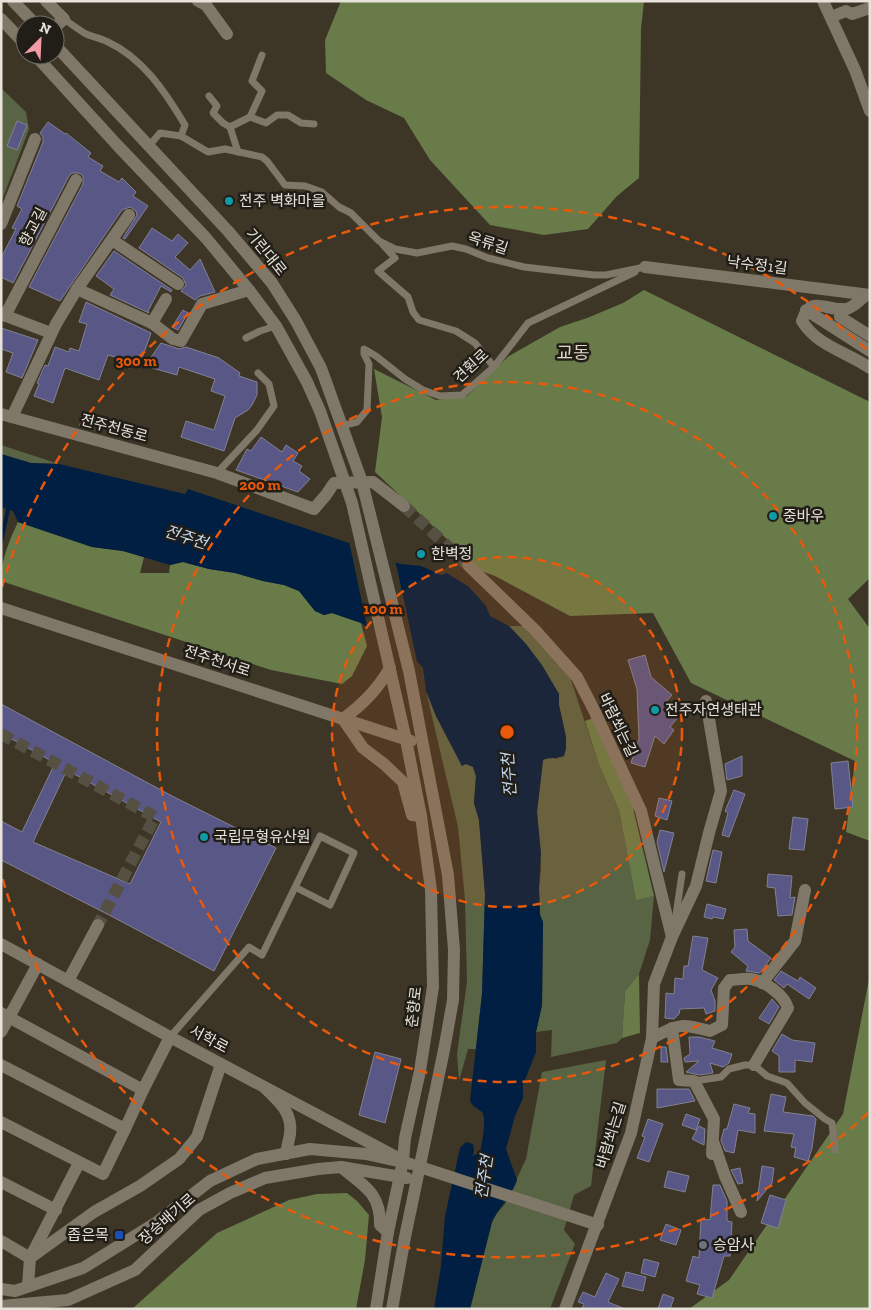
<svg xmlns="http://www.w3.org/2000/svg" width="871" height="1310" viewBox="0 0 871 1310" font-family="'Zilla Slab','Noto Sans KR',serif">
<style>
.green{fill:#586444}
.forest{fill:#687b49}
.water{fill:#001f42}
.pier{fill:#3d3627}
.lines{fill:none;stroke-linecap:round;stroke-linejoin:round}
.stream{stroke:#001f42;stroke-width:4}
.building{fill:#595786;stroke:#818192;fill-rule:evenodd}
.street-tunnel{stroke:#565042;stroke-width:12;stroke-dasharray:12 6;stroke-linecap:butt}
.lane{stroke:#7f7767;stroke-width:7}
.street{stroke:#7f7767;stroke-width:12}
.secondary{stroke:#7f7767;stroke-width:12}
.ring{fill:none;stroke:#e8590c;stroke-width:2.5;stroke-dasharray:9 6}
.culture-dot{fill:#0f9aa8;stroke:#211e17;stroke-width:2}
.transit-dot{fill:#1a4fb4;stroke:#211e17;stroke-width:2}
.worship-dot{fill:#6b7280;stroke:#211e17;stroke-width:2}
.labels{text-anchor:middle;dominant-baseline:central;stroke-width:5;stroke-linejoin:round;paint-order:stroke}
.poi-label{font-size:15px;fill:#e7e3da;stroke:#211e17;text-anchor:start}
.street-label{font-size:15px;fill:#e7e3da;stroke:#211e17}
.water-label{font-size:16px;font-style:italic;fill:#c3d8f2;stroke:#211e17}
.quarter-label{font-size:18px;fill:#e0d7c5;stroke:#211e17}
.centre{fill:#e8590c;stroke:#211e17;stroke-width:2.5}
.ring-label{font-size:15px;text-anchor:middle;font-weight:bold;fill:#e8590c;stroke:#211e17;stroke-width:5;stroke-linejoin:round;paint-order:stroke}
</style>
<rect width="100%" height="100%" fill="#3d3627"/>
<!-- green -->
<g class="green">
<polygon points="1,88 26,112 29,129 1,203"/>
<polygon points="1,445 59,464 31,463 1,454"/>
<polygon points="509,626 524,626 570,677 599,765 619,810 636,899 654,896 650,940 639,974 625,991 622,1038 617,1043 551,1057 552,1030 536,1032 542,1005 543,922 540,915 539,888 541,869 537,812 543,760 549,757 557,759 566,737 559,705 559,694 526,644"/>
<polygon points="426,691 436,716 462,766 466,763 473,767 476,776 474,803 479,820 485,894 482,994 476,1049 468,1049 459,1081 457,1054 467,982 465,900 458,827"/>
<polygon points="606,1060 591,1186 574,1195 564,1230 575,1244 550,1309 470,1309 492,1222 497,1213 505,1204 526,1159 542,1072"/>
</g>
<!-- forest -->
<g class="forest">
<polygon points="341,1 644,1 641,29 639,178 617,196 588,229 544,235 490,225 430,160 404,118 366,100 326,73 325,40"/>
<polygon points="644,290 870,402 870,578 848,599 870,629 870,841 846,832 855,761 691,683 653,613 570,616 495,576 481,571 375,472 382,417 374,369 436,400 467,396 509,356 560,327 587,318 623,303"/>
<path d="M18 522 92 547 123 551 144 557 140 573H169L170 565 183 562 209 569 235 573 263 581 284 585 299 591 315 611 324 615 332 613 361 623 367 646 352 676 342 684 271 670 1 581C1 560 9 541 18 522Z"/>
<polygon points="593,718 632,804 654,896 636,900 619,810 599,765 585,721"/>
<polygon points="639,974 640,1033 622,1038 625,991"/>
<polygon points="870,974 870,1309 689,1309 729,1280 843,1114"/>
<polygon points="347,1193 357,1201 369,1215 365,1260 356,1309 132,1309 217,1233 289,1200 317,1194"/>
</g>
<!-- water -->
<path class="water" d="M1 454 31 463 59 464 185 494 188 489 355 545 400 564 421 566 441 575 447 573 469 587 486 606 490 616 509 626 526 644 542 665 559 694V705L566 737V749L564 756C556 759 550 757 543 760L537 812 541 853 539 888 540 915 543 922 542 1005 536 1032V1052L523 1085V1098L515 1116 506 1149 517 1180C512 1196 499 1207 492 1222L470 1309H434L441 1266 445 1216 460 1148 466 1142 473 1144 474 1150 473 1156 480 1152C482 1144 487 1117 482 1112 477 1108 473 1107 470 1101L482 994 485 894 479 820 474 803 476 776 473 767 466 764 462 766 436 716 426 691 423 668 404 648 361 623 332 613 324 615 315 611 299 591 284 585 263 581 235 573 209 569 183 562 170 565 123 551 92 547 18 522 13 511 1 507Z"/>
<!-- pier -->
<polygon class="pier" points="349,541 395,559 418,666 402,650 368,631"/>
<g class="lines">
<!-- stream -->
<polyline class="stream" points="1,542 9,505"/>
</g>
<!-- building -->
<g class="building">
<polygon points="17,121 27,125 17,150 7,146"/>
<polygon points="48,122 65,134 66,133 91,153 88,157 103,166 100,171 119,182 122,178 136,192 133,196 148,206 125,239 123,238 137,215 136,211 130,207 122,210 60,301 29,287 83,184 83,176 79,173 72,173 69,176 13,283 1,277 1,258 16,229 12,228 22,209 17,206 43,142 43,137 40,133"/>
<polygon points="152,228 172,241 178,234 188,243 175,257 190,270 200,259 215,292 200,296 195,300 181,291 186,285 183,278 139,248"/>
<polygon points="114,251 172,290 171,292 161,286 148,311 149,313 110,295 114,289 96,276"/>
<polygon points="86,302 151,333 140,364 108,355 99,380 65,368 53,403 34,396 39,384 37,383 45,365 48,366 55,347 69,352 70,348 79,351 87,324 79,322"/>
<polygon points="183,310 188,313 178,330 172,327"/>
<polygon points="1,328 38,340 22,378 6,372 13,353 1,349"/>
<polygon points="161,343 179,349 186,347 219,358 240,373 239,376 257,382 257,395 252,405 248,410 235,418 224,451 181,437 186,421 214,430 225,396 211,391 215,379 179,367 177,375 145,366"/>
<polygon points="261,437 282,452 286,445 298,453 293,461 302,466 299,471 310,479 298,492 236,470 247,449 251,451"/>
<polygon points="645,655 651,677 672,695 664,704 679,716 670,727 674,730 664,744 655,736 645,767 631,763 639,739 637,689 628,660"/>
<path d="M1 704 174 797 276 848 214 971 113 917 1 860V821L22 832 55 763 1 733ZM67 770 161 822 130 884 33 842Z"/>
<polygon points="742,756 742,776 727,780 725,764"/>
<polygon points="848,761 853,807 835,809 831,763"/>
<polygon points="734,790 745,794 729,837 722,835 728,813 725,811"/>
<polygon points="659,798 672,801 667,820 655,816"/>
<polygon points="793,817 808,819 804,850 789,849"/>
<polygon points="660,830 674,833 664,872 657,842"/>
<polygon points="713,850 722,852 716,883 706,881"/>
<polygon points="768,874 792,876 790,898 795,897 792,915 778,916 775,888 767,887"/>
<polygon points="707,904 726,909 723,919 713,917 712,919 704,917"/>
<polygon points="747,929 748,941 771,958 760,973 746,971 748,966 731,952 735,947 734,930"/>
<polygon points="693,936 708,938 702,970 718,978 711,990 715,1001 715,1011 706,1014 704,1008 680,1009 679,1014 674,1019 665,1018 666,993 674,994 675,978 683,979 684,966 688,966"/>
<polygon points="781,971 798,981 800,977 816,988 809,999 787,984 784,988 774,980"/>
<polygon points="772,999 779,1007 769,1024 759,1018"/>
<polygon points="782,1034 792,1040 815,1043 812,1062 795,1060 795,1072 779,1072 779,1056 772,1051"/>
<polygon points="689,1037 699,1037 715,1041 712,1048 732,1054 729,1063 723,1067 710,1063 713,1073 699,1075 686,1072 699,1061 685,1062 684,1058 690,1054"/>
<polygon points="661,1047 666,1047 668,1062 661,1062"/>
<polygon points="375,1052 401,1059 385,1123 359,1115"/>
<polygon points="657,1089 689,1089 695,1101 657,1108"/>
<polygon points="771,1094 786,1097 783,1112 813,1116 816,1119 812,1148 808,1161 794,1157 796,1148 791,1147 794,1134 764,1131"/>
<polygon points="734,1104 750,1108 748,1113 755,1114 755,1133 738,1130 734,1153 725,1151 721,1140 724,1129 727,1129"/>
<polygon points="686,1114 700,1119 696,1130 682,1125"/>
<polygon points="648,1119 663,1124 649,1162 637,1158 645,1137 642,1136"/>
<polygon points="699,1126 705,1129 704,1145 692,1139"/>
<polygon points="762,1166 774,1168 772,1183 757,1201"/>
<polygon points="740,1168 743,1183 738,1184 731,1170"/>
<polygon points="668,1171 689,1176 685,1192 664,1187"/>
<polygon points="713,1185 720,1185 727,1201 727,1221 732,1222 730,1256 724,1256 712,1298 697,1294 700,1285 686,1281 693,1256 699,1258 701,1219 710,1220"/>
<polygon points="770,1195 786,1200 778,1228 761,1223"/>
<polygon points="666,1224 681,1230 676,1245 660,1240"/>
<polygon points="644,1259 659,1263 655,1277 641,1273"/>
<polygon points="626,1272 646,1277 643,1291 622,1286"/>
<polygon points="606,1273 619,1279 608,1302 625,1309 582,1309 584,1304 578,1302 583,1292 595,1297"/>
<polygon points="663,1294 674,1298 670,1309 658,1309"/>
</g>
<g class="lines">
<!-- street-tunnel -->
<g class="street-tunnel">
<polyline points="404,506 468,565"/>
<polyline points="1,734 155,817 98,925"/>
</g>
<!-- lane -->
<g class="lane">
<path d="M64 19C71 24 79 30 86 34 93 37 101 38 108 42 143 58 166 93 185 125L181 136"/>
<polyline points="209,96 217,106 213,113 223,123 230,127"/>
<polyline points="250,117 266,123 277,115 288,115 301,123 314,124"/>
<polyline points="148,147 160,133 181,136 208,152 225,149 262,157 267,161 285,185 305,186 322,192 339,207 351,213 379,241 395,249 417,253 452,246 466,249 488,258 524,267 594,275 606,275 645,267"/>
<polyline points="238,152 230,127 250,117 262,91 252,81 262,55"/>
<polyline points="383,245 395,258 378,271 408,297 413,312 419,320 456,331 475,343 494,367"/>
<polyline points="246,338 260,331 276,326"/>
<polyline points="341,426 357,422 367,410 369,364 364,354 364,349 376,356 405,379 423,390 440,396 462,395 494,367 528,323 635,272"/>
<polyline points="217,473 257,430 274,406 269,384 258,373"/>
<polyline points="675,922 682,874"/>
<polyline points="170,1037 249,947 262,955 320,836 354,853 330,905 295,887"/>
<polyline points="694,1081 721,1077 729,1069 745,1065 754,1065 767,1076 787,1083 805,1103 825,1119 832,1123 835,1150"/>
</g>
<!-- street -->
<g class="street">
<polyline points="46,1 64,19 55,27"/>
<polyline points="198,1 206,5 227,34"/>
<polyline points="823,1 855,70 870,111"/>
<polyline points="831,17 846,11 852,14 870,8"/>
<polyline points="1,224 35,139"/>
<polyline points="112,240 178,284"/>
<polyline points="645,267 870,295"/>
<polyline points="77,289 152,323 173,339 181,341 202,304 249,290"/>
<path d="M866 295C861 299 853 308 846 309 826 312 811 293 802 321 817 346 847 352 870 368"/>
<polyline points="841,309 840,317 870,336"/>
<polyline points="806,310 870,351"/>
<polyline points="1,314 51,333"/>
<polyline points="5,316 76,180"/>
<polyline points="152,323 166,299"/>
<polyline points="1,414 217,473 314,509 326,495 334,483 373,482 404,506"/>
<polyline points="12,417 56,324 77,289 129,215"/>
<polyline points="468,565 535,630 577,677 594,710 641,811 672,937"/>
<polyline points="1,944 170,1037 402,1160"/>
<polyline points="68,981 98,925"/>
<polyline points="762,983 795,941 805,890"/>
<polyline points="1,1013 143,1090 170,1037"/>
<polyline points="672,1028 679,1080 694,1081 714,1119 712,1154"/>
<polyline points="1,1032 38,964"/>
<path d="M652 1038C680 1024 680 1023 710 1031L722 1025 724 988 730 980C737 980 744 978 751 979 765 981 784 995 788 1008L754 1065"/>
<polyline points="1,1065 125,1129 143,1090"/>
<polyline points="1,1122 103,1174 125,1129"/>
<polyline points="714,1144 725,1176 741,1212"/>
<polyline points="420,1167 598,1225"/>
<polyline points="1,1182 56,1210"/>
<polyline points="1,1241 30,1258 79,1163"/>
<polyline points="28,1286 30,1258 94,1212 140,1186 179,1159 197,1137 221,1064"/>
<polyline points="565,1309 631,1133 652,1038 654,984 672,937 696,886 709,833 721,791 706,701"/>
</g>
<!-- secondary -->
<g class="secondary">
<polyline points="13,1 36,25"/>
<polyline points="1,19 25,44"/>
<polyline points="55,45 228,231 272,283 296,321 321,368 362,482 409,671 423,745 448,875 454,950 453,1000 444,1050 405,1237 392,1309"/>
<polyline points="35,55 118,146 206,238 249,290 276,326 307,382 320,411 352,503 406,740 421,816 431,890 433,987 420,1071 405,1138 403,1161 388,1232 376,1309"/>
<polyline points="1,608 411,741"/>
<polyline points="343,719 363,748 384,764 403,782 412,815 421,816"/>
<path d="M343 719C363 704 377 690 390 668"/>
<path d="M264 1087C278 1101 293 1112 290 1134 289 1141 287 1146 286 1154"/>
<path d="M341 1167C363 1185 381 1193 380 1225L388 1232"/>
<polyline points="1,1289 15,1291 83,1268 157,1222 210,1181 257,1159 310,1149 366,1154 411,1164"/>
<polyline points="1,1306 68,1300 135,1270 199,1210 230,1193 265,1178 318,1169 341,1167 407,1178"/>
</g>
</g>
<!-- distance rings -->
<circle cx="507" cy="732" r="175" fill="#e8590c" fill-opacity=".12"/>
<g class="ring">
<circle cx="507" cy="732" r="175"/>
<circle cx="507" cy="732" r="350"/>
<path d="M868 1113A525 525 0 0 1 2 877M2 587A525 525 0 0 1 868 351"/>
</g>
<!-- markers -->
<g class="culture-dot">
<circle cx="229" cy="201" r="5"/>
<circle cx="773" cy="516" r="5"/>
<circle cx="421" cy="554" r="5"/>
<circle cx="655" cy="710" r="5"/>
<circle cx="204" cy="837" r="5"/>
</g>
<rect class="transit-dot" x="114" y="1230" width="10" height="10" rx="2.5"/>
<circle class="worship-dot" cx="703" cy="1245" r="5"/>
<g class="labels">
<!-- poi labels -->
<g class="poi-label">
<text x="239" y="201">전주 벽화마을</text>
<text x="783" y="516">중바우</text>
<text x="431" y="554">한벽정</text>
<text x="665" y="710">전주자연생태관</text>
<text x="214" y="837">국립무형유산원</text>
<text x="109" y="1235" text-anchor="end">좁은목</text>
<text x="713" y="1245">승암사</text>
</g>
<!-- street labels -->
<g class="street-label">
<text transform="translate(33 227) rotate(-62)">향교길</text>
<text transform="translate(488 243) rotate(18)">옥류길</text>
<text transform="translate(266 252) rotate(51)">기린대로</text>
<text transform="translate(757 265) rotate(7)">낙수정1길</text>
<text transform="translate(471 366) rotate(-43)">견훤로</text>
<text transform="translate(114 428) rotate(15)">전주천동로</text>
<text transform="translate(217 661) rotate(18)">전주천서로</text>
<text transform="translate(618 725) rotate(64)">바람쐬는길</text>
<text transform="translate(414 1007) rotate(-83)">춘향로</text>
<text transform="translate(209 1039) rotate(28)">서학로</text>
<text transform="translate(611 1135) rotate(-73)">바람쐬는길</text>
<text transform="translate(167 1219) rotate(-41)">장승배기로</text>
</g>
<!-- water labels -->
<g class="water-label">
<text transform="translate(186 537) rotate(18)">전주천</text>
<text transform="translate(509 775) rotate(-94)">전주천</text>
<text transform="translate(484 1177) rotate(-82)">전주천</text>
</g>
<!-- quarter labels -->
<g class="quarter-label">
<text x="573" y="353">교동</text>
</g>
</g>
<circle cx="507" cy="732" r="8" class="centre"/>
<g class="ring-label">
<text x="136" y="366">300 m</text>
<text x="260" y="490">200 m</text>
<text x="383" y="614">100 m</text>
</g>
<!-- border -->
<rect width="871" height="1310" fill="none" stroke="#e7e3da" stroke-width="5"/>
<!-- north arrow -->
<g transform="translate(40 40) rotate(24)"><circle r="24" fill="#211e17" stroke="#706d65"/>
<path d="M0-4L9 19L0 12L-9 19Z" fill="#f39aa7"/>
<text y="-8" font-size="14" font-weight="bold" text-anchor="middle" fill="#e7e3da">N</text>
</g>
</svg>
